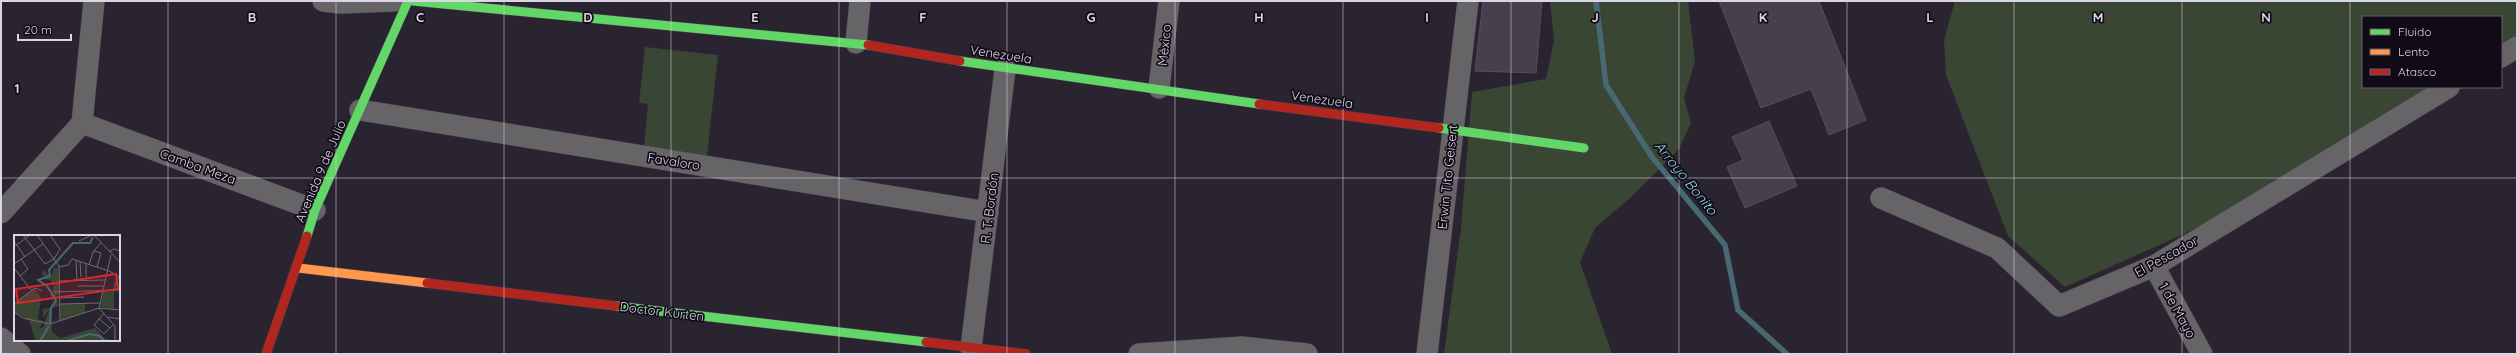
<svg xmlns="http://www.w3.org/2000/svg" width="2518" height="355" viewBox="0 0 2518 355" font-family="Quicksand,sans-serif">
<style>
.green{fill:#3a4634}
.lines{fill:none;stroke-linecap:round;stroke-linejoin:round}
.stream{stroke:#486972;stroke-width:5.5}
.building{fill:#45404b;stroke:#544f5b}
.street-casing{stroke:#46414d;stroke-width:22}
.fast-casing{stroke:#46414d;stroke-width:10}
.slow-casing{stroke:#46414d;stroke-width:10}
.jam-casing{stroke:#46414d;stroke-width:10}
.street{stroke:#676468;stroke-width:21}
.fast{stroke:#63d668;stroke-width:9}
.slow{stroke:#ff974d;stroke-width:9}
.jam{stroke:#b3261e;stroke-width:9}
.grid{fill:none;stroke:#dcd5e6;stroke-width:1;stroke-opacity:0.55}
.labels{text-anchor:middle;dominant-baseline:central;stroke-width:3.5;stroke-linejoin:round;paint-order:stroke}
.street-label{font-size:13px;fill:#dcd5e6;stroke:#100b16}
.water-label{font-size:14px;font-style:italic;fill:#8cd2e2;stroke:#100b16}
.inset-river{fill:none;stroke:#486972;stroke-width:2}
.inset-road{fill:none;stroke:#716b79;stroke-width:1}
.view{fill:#d62828;fill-opacity:0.15;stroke:#d62828;stroke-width:2}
.inset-edge{fill:none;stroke:#dcd5e6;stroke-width:2}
.grid-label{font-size:13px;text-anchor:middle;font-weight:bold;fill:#dcd5e6;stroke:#100b16;stroke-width:3.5;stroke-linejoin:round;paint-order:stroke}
</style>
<rect width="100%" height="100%" fill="#2a2431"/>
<!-- green -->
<g class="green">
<polygon points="1550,1 1688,1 1695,61 1684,98 1691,123 1679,149 1630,198 1595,228 1580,262 1612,354 1444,354 1461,228 1472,92 1546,79 1554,40"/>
<polygon points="1955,1 2517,1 2517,60 2501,68 2501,17 2363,17 2363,87 2465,87 2184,234 2065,287 2008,236 1946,75 1944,40"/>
<polygon points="645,47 718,55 707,156 644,149 648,104 639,103"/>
</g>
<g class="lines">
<!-- stream -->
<polyline class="stream" points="1596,1 1606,85 1652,157 1725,245 1738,310 1787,354"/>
</g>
<!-- building -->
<g class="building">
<polygon points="1483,1 1542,1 1536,73 1475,71"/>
<polygon points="1719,1 1819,1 1866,120 1829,135 1811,89 1761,108"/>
<polygon points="1769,121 1797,186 1745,208 1727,167 1743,160 1732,137"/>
</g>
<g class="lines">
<defs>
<g id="street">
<polyline points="323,1 341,3 394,1"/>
<polyline points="856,43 860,1"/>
<polyline points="2501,57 2517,47"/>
<polyline points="1159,88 1169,1"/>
<polyline points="360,110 988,212"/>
<polyline points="82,123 315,210"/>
<polyline points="1881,198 1997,248 2059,306 2154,266 2449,87"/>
<polyline points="1,213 82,123 94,1"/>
<polyline points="2154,266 2202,354"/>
<polyline points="1,338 20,354"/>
<polyline points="971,348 1005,69"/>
<polyline points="1139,354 1242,347 1307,354"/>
<polyline points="1427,354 1468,1"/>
</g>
<g id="fast">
<polyline points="413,1 868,45"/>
<polyline points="960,61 1259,104"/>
<polyline points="1439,128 1584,148"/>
<polyline points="307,236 315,210 408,1"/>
<polyline points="616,306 926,342"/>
</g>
<polyline id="slow" points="298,268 427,283"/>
<g id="jam">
<polyline points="868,45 960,61"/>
<polyline points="1259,104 1439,128"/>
<polyline points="427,283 616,306"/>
<polyline points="926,342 1026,354"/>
<polyline points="266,354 307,236"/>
</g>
</defs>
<!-- street casing -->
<use href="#street" class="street-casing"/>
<!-- fast casing -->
<use href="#fast" class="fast-casing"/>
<!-- slow casing -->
<use href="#slow" class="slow-casing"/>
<!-- jam casing -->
<use href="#jam" class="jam-casing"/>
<!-- street -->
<use href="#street" class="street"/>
<!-- fast -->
<use href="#fast" class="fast"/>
<!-- slow -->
<use href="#slow" class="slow"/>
<!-- jam -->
<use href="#jam" class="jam"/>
</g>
<!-- grid -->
<path class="grid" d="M168 1V354M336 1V354M504 1V354M671 1V354M839 1V354M1007 1V354M1175 1V354M1343 1V354M1511 1V354M1679 1V354M1847 1V354M2014 1V354M2182 1V354M2350 1V354M1 178H2517"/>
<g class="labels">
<!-- street labels -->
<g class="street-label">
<text transform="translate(1164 45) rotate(-84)">México</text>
<text transform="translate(1001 54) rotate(9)">Venezuela</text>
<text transform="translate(1322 99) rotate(8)">Venezuela</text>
<text transform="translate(674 161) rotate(9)">Favaloro</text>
<text transform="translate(198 166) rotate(20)">Camba Meza</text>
<text transform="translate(320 171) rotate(-67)">Avenida 9 de Julio</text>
<text transform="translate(1447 177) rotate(-84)">Erwin Tito Geisert</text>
<text transform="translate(989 208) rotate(-83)">R. T. Bordón</text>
<text transform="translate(2166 256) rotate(-29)">El Pescador</text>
<text transform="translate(2178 310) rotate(61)">1 de Mayo</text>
<text transform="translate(662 311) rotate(7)">Doctor Kurten</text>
</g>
<!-- water labels -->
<g class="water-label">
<text transform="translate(1686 178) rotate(51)">Arroyo Bonito</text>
</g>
</g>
<!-- overview -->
<g transform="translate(14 235)">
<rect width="106" height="106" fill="#2a2431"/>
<path d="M40 33H44L45 58 42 61 45 71 38 73V97L47 103 81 93 90 103 101 106H22L15 85 0 77V68L20 54 23 56 27 63 24 84 29 86 25 94 29 92 35 75 29 83V74L36 73 41 66 36 61 40 52 36 45 31 44 28 39 30 35 37 42ZM100 56V74L87 72 89 57ZM46 69H71V78L47 86Z" fill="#3a4634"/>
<path class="inset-river" d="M36 88 37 73 42 65 33 51 24 45 36 41 35 35 59 8H76L79 2M26 106 35 91M52 106 76 99 86 101 90 106"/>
<path class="inset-road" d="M9 0 31 29 40 24 46 14 36 0M23 0 45 31 46 86M80 0 106 27M0 6 11 22M65 6 78 0M0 12 16 0M80 16 87 18 83 32M95 17 100 14 106 16M97 20 85 73 101 91V106M62 25 63 45M66 27 67 42M0 29 29 9M72 29V42M75 30 79 17 87 8M45 32 54 30 58 24 95 36 106 42M0 33 17 55M6 41 14 34 7 24M45 46 91 45M64 51H89M101 55V49L105 42M40 57 106 55M46 63 70 62M0 69 21 53 28 56M46 69 86 68M0 77 9 83 36 89 85 73 106 75M90 78 80 90 90 99 100 89M94 82 106 84M85 84 96 93"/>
<path class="view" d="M102 39 104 54 4 68 2 54Z"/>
<rect width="106" height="106" class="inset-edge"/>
</g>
<g class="grid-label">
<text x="252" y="22">B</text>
<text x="420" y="22">C</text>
<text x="588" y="22">D</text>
<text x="755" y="22">E</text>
<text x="923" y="22">F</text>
<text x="1091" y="22">G</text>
<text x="1259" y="22">H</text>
<text x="1427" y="22">I</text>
<text x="1595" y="22">J</text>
<text x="1763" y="22">K</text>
<text x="1930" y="22">L</text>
<text x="2098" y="22">M</text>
<text x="2266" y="22">N</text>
<text x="17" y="93">1</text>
</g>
<!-- border -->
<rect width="2518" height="355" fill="none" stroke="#dcd5e6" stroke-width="4"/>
<!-- legend -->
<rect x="2362" y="16" width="140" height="72" fill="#100b16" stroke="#625c69"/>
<rect x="2370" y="29" width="20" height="6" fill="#63d668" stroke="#625c69"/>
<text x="2398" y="36" font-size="12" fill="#dcd5e6">Fluido</text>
<rect x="2370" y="49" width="20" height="6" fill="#ff974d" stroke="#625c69"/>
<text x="2398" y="56" font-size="12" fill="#dcd5e6">Lento</text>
<rect x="2370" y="69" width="20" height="6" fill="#b3261e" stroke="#625c69"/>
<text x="2398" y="76" font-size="12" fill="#dcd5e6">Atasco</text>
<!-- scale -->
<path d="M18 34v6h53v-6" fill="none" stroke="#dcd5e6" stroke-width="2"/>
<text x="24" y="34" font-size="12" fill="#dcd5e6" stroke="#100b16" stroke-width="3" paint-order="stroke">20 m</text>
</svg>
